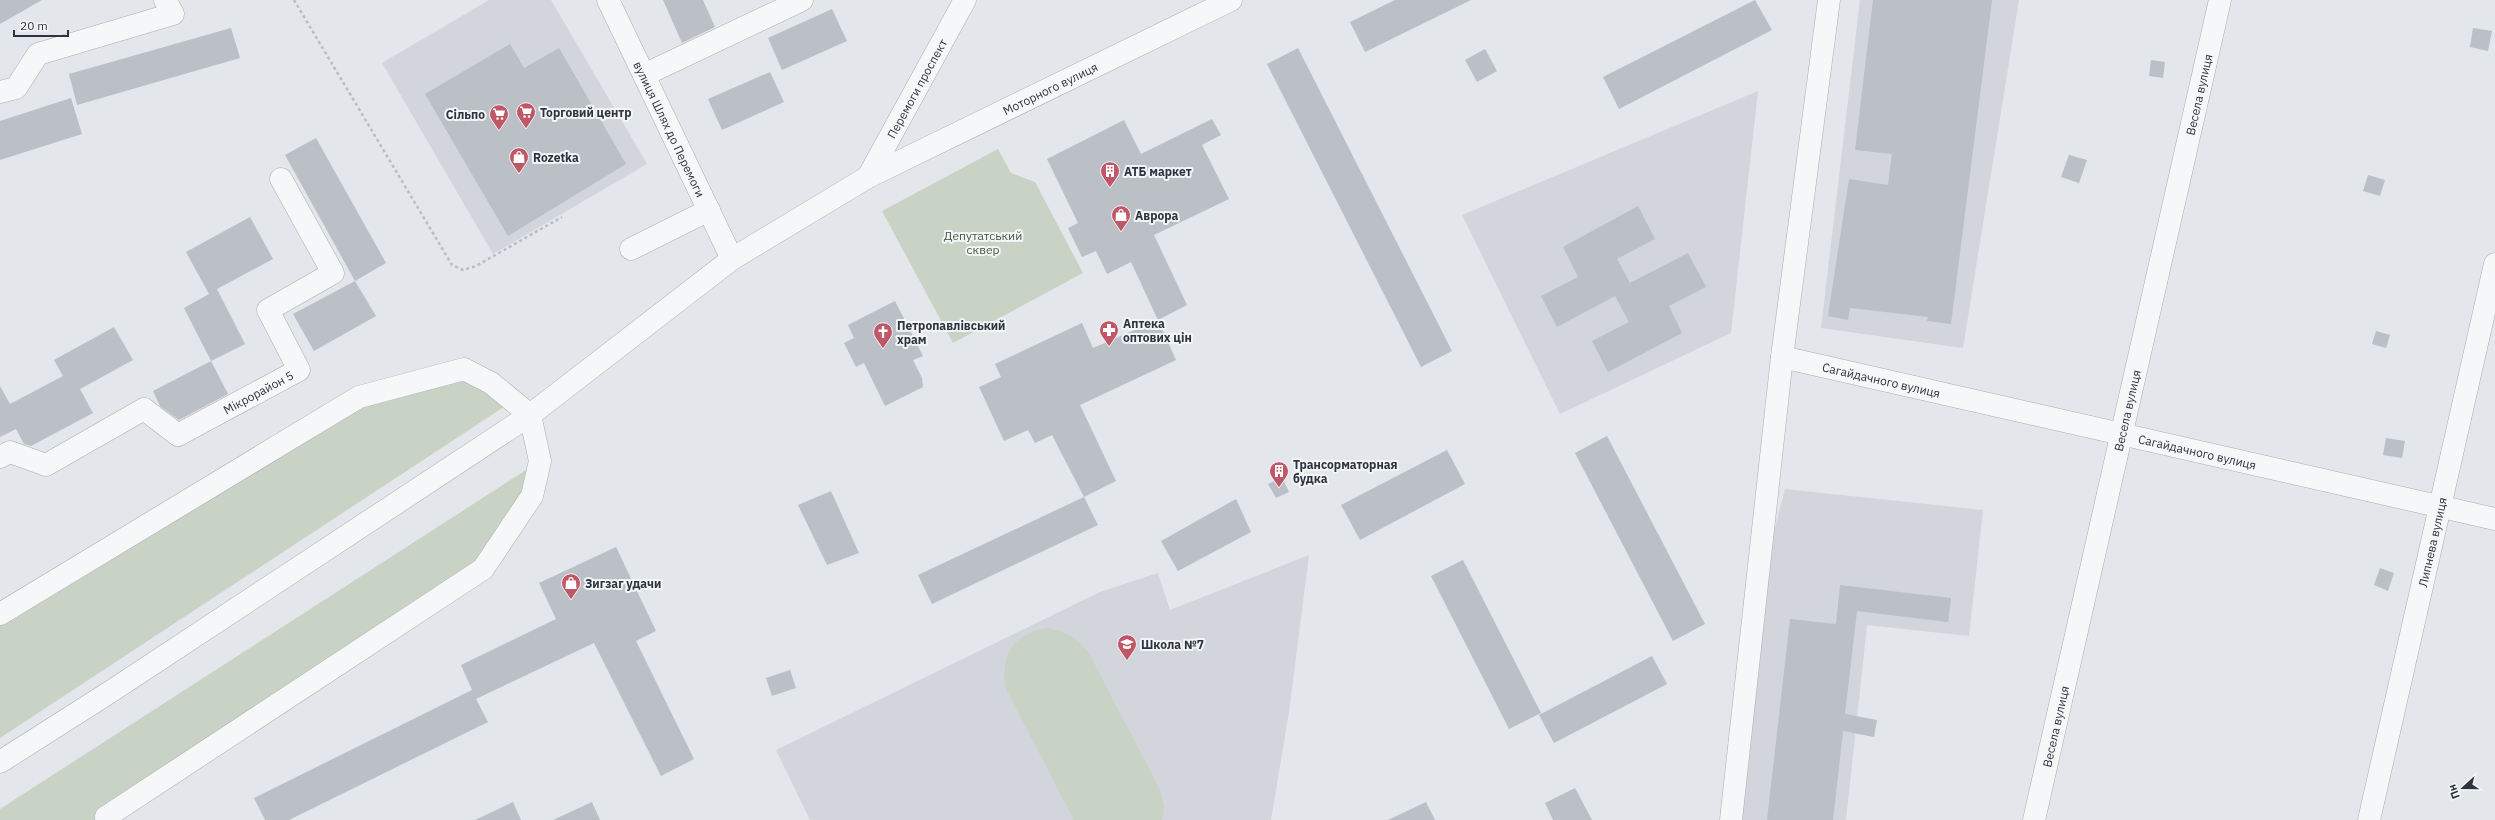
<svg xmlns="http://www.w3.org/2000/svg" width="2495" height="820" viewBox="0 0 2495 820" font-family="'IBM Plex Sans',sans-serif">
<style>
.built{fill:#d2d5db}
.green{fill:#c9d3c5}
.building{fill:#bbbfc6}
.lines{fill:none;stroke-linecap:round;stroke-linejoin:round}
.minor-casing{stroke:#a9adb4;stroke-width:23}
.path{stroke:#babcc1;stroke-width:2.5;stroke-dasharray:3 3;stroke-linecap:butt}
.minor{stroke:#f6f7f8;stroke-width:22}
.labels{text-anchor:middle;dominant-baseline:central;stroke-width:4;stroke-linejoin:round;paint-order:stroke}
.street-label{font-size:12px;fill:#2d3440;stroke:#f3f5f7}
.poi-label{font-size:12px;font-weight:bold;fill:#2d3440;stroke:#f3f5f7;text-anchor:start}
.park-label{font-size:12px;fill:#415a3c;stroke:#f3f5f7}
</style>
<rect width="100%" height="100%" fill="#e3e6ea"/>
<!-- built -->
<g class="built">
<polygon points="489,0 551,0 647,164 493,254 382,63"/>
<polygon points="1860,0 2019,0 1963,348 1821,328"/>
<polygon points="1758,91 1731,333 1560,414 1462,215"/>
<polygon points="1785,489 1983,510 1969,636 1867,625 1846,820 1734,820 1754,610"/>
<polygon points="1309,555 1289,712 1271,820 810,820 776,750 1100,592 1158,573 1170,610"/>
</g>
<!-- green -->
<g class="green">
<polygon points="998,149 1011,173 1035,182 1083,273 953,343 882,211"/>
<polygon points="464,369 513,401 0,738 0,614 359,397"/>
<polygon points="540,461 483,569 102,820 0,820 0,809"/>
<path d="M1046 628C1066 631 1078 638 1090 655L1160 790 1164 806 1162 820H1074L1006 689C1000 655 1012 635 1046 628Z"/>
</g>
<!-- building -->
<g class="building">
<polygon points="0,0 42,0 0,24"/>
<polygon points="663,0 703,0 715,27 682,43"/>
<polygon points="1395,0 1471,0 1365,52 1350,22"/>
<polygon points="1755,0 1772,30 1619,109 1603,77"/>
<polygon points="1873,0 1992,0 1951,324 1927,321 1928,317 1850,308 1848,320 1828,316 1849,179 1888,185 1892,154 1855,150"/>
<polygon points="832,9 847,41 782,70 768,38"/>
<polygon points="231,28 240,58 77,105 69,74"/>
<polygon points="2473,28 2492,31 2488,51 2470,47"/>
<polygon points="510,44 524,68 559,48 626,164 508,236 425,94"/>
<polygon points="1298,48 1452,351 1421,367 1267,64"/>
<polygon points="1485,49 1497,71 1477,82 1465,60"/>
<polygon points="2151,60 2165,62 2163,78 2149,76"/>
<polygon points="770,72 784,102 722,130 708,99"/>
<polygon points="71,98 82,134 0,160 0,121"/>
<polygon points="1212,119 1221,135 1202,145 1229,199 1154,235 1187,305 1158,320 1131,262 1107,274 1096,251 1082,257 1068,228 1078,223 1047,159 1124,120 1141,154"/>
<polygon points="316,138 386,263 355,281 285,155"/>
<polygon points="2069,155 2087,160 2079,183 2061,177"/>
<polygon points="2368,175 2385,180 2380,196 2363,191"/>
<polygon points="1638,206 1655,239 1617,259 1630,283 1688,253 1706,287 1669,306 1682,333 1608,372 1592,341 1629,322 1615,296 1557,327 1541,296 1578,277 1563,247"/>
<polygon points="250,217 273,259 217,289 245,344 211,361 184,308 209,294 186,252"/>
<polygon points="355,281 376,316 314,351 293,314"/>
<polygon points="895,301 923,356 913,360 922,378 923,387 885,406 864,363 856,367 844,343 854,338 848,325"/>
<polygon points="1158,320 1176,360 1080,405 1116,481 1084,497 1052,435 1035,443 1028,430 1004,441 979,387 1001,377 995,364 1082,323 1093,348"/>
<polygon points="114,327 133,360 80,389 93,413 31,446 24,444 16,429 0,437 0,386 10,404 63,376 54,360"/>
<polygon points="2376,331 2390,335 2386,348 2372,344"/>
<polygon points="211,361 228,394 179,420 160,406 153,391"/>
<polygon points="1607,436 1705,624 1673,641 1575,453"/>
<polygon points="2386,438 2405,441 2402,458 2383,455"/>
<polygon points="1447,450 1465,484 1360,540 1341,505"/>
<polygon points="1282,477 1289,492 1276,498 1268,484"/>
<polygon points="831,491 859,553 827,565 798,505"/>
<polygon points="1084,497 1098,525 932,604 918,575"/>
<polygon points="1236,499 1251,532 1178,571 1161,541"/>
<polygon points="616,547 656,631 636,641 694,759 661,776 594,643 476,699 488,722 289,820 265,820 254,798 472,690 473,692 461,665 556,619 539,583"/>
<polygon points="1463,560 1541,713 1509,729 1431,576"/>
<polygon points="2380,568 2394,573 2388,591 2374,585"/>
<polygon points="1840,585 1951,598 1948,622 1857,611 1845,714 1877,720 1874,737 1843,731 1833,820 1767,820 1790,619 1836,624"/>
<polygon points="1652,656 1667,684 1554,743 1539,715"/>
<polygon points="790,670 796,688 772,696 766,678"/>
<polygon points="1575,788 1592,820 1553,820 1545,803"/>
<polygon points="513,802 521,820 475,820"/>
<polygon points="592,802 600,820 553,820"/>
<polygon points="1426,802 1435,820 1388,820"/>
</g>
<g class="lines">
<defs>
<g id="minor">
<path id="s1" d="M608 0 732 259"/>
<polyline points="644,75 802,0"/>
<polyline points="0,92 16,88 38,54 173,14 165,0"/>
<path id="s2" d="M868 177 965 0"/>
<polyline points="631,249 709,210"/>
<path id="s3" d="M1782 357 2495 519"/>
<path id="s4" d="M0 457 10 452 46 465 144 409 178 435 299 370 268 310 333 273 281 179"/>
<polyline points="0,614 359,397 464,369 491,383 530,415 540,461 532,496 483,569 106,817 108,820"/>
<path id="s5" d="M0 762 110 692 530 415 732 259 868 177 1231 0"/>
<polyline points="1731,820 1782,357 1829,0"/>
<path id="s6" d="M2034 820 2220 0"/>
<path id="s7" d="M2369 820 2495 264"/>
</g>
</defs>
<!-- minor casing -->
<use href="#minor" class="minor-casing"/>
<!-- path -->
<polyline class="path" points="294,0 452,265 463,270 476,266 562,217"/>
<!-- minor -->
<use href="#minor" class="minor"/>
</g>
<!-- icons -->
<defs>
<symbol id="supermarket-pin" viewBox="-11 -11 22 30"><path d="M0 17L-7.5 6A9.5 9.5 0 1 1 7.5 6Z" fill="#c05766" stroke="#f3f5f7"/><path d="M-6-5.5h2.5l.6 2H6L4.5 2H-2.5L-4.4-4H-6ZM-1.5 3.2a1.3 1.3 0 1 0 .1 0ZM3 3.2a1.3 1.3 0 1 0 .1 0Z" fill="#fff"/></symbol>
<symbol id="shop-pin" viewBox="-11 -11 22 30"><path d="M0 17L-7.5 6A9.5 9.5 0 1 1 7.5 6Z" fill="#c05766" stroke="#f3f5f7"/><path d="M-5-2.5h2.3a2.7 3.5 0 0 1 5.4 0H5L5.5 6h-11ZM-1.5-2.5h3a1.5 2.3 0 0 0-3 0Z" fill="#fff"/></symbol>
<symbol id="building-pin" viewBox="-11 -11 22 30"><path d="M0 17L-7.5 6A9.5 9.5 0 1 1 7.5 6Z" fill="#c05766" stroke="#f3f5f7"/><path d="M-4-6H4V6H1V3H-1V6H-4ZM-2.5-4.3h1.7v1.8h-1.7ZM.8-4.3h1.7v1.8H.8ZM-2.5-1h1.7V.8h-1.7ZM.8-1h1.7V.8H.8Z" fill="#fff"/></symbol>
<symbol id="pharmacy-pin" viewBox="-11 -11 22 30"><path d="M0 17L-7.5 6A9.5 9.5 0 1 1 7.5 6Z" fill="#c05766" stroke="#f3f5f7"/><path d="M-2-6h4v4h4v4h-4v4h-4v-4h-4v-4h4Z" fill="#fff"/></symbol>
<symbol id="church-pin" viewBox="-11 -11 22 30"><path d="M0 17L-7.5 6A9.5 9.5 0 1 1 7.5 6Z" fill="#c05766" stroke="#f3f5f7"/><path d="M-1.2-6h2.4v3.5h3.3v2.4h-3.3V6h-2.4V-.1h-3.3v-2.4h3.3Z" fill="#fff"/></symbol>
<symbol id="school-pin" viewBox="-11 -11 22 30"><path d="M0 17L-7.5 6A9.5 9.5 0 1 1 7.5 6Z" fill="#c05766" stroke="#f3f5f7"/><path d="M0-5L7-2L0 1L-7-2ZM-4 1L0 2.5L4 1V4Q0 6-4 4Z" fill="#fff"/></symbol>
</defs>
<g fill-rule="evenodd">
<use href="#supermarket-pin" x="515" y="101" width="22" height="30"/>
<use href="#supermarket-pin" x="488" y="103" width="22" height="30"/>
<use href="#shop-pin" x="508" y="146" width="22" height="30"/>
<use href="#building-pin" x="1099" y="160" width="22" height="30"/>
<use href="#shop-pin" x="1110" y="204" width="22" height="30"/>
<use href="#pharmacy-pin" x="1098" y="319" width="22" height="30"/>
<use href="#church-pin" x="872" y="321" width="22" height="30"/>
<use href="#building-pin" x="1268" y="460" width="22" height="30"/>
<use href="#shop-pin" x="560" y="572" width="22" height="30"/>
<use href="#school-pin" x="1116" y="633" width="22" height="30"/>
</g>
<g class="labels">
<!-- street labels -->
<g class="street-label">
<text stroke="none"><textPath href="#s2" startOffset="101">Перемоги проспект</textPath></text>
<text stroke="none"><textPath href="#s5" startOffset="1250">Моторного вулиця</textPath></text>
<text stroke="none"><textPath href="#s6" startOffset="744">Весела вулиця</textPath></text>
<text stroke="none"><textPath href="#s1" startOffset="143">вулиця Шлях до Перемоги</textPath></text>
<text stroke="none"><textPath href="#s3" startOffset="102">Сагайдачного вулиця</textPath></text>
<text stroke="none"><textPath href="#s4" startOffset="296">Мікрорайон 5</textPath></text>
<text stroke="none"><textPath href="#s6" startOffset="420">Весела вулиця</textPath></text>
<text stroke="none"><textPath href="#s3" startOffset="426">Сагайдачного вулиця</textPath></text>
<text stroke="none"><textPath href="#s7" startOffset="285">Липнева вулиця</textPath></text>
<text stroke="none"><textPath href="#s6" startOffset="96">Весела вулиця</textPath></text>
</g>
<!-- poi labels -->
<g class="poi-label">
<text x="540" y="112">Торговий центр</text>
<text x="485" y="114" text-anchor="end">Сільпо</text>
<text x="533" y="157">Rozetka</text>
<text x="1124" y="171">АТБ маркет</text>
<text x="1135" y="215">Аврора</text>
<text x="1123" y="323">Аптека<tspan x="1123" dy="14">оптових цін</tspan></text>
<text x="897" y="325">Петропавлівський<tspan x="897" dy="14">храм</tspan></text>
<text x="1293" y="464">Трансорматорная<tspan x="1293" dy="14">будка</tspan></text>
<text x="585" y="583">Зигзаг удачи</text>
<text x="1141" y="644">Школа №7</text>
</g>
<!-- park labels -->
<g class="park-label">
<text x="983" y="235">Депутатський<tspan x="983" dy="14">сквер</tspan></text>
</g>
</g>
<!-- north arrow -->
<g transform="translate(2463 788) rotate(249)" stroke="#f3f5f7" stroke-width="3" paint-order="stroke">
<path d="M0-3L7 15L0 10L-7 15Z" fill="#2d3440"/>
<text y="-6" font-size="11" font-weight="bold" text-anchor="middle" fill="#2d3440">Пн</text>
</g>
<!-- scale -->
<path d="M14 30v6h54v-6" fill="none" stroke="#2d3440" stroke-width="2"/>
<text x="20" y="30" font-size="12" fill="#2d3440" stroke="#f3f5f7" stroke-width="3" paint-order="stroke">20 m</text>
</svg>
